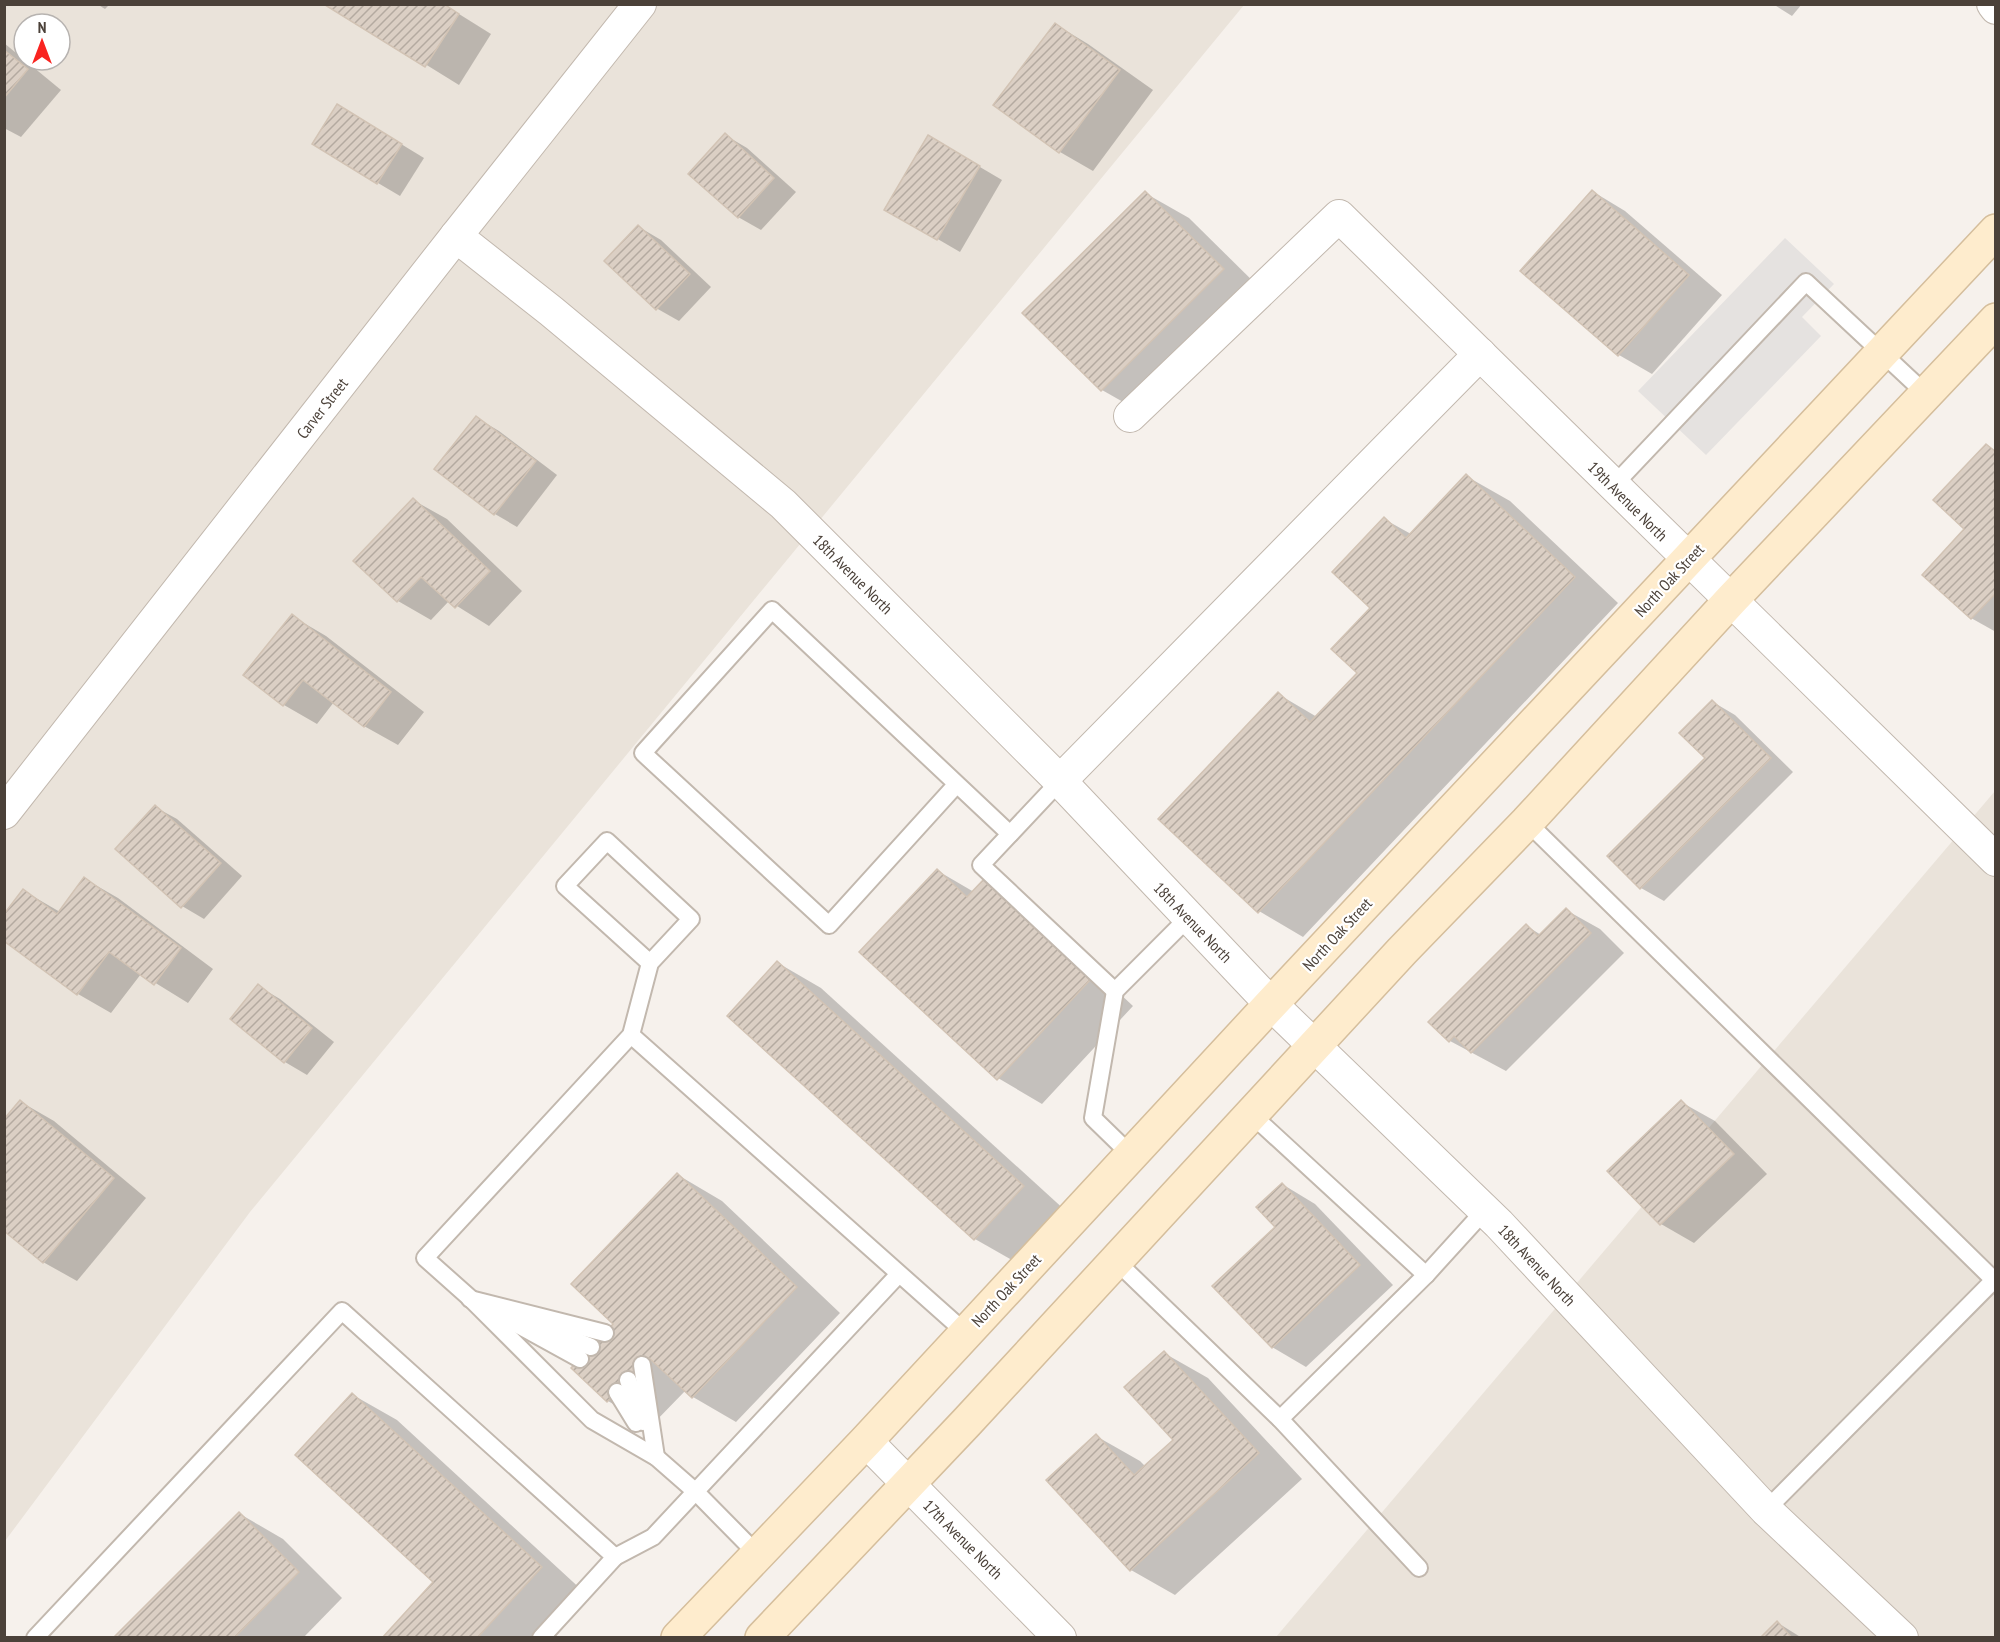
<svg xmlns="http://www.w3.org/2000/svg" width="2000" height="1642" viewBox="0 0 2000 1642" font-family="'PT Sans Narrow',sans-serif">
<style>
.residential{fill:#eae3da;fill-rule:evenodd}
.parking{fill:#e5e2e0}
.shadow{fill:#0003}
.building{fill:url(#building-hatch);stroke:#d2c3b4;stroke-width:1.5}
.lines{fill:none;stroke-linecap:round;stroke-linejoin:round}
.service-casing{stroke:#c2b8ae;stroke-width:20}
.minor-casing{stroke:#c2b8ae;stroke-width:34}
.secondary-casing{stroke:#d5be9c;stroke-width:36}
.service{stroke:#fff;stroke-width:16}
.minor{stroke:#fff;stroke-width:32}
.secondary{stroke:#feeccd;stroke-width:33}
.labels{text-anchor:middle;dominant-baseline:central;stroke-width:4.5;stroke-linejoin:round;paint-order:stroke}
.street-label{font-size:16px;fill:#4b4139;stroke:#fff}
</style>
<defs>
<pattern id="building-hatch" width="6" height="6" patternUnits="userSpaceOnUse" patternTransform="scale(1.5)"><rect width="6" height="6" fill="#dbcfc4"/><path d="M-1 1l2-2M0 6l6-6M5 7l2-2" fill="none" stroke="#b4aaa0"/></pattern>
</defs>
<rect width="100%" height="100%" fill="#f6f1ec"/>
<!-- residential -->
<g class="residential">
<path d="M5 5H1244L250 1212 5 1541ZM24 24H60V60H24Z"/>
<polygon points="1995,791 1995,1637 1276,1637"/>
</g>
<!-- parking -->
<polygon class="parking" points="1785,238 1834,284 1802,317 1821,336 1706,455 1638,391"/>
<!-- shadow -->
<g class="shadow">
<polygon points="97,4 110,4 105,9"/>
<polygon points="328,4 443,4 491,34 459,85"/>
<polygon points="1773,4 1802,4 1792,16"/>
<polygon points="1055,24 1088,44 1153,90 1093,171 1060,152"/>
<polygon points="4,43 61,90 21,137 4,128"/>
<polygon points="360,119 424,158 400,196 378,183"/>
<polygon points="725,135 747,148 796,192 761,230 738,217"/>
<polygon points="929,137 1002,180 960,252 886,209"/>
<polygon points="1592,191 1625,211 1722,295 1652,374 1619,355"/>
<polygon points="1145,193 1189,218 1267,295 1146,415 1102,390"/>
<polygon points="639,227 661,240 711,287 679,321 656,308"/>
<polygon points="477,418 499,431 557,475 517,527 495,514"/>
<polygon points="1987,446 1996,451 1996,632 1971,618 1967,529"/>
<polygon points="1466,476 1510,501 1618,603 1303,937 1259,911 1278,694 1317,717 1359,673 1372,608 1384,519 1411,534"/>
<polygon points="413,500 447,519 522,591 489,626 449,601 431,620 398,601"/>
<polygon points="292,616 326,636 424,712 398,745 364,726 334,702 317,724 284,705"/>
<polygon points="1713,702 1735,715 1793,772 1664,901 1641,888 1609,856 1707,758"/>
<polygon points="155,807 177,819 242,876 204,919 182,906"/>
<polygon points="938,871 974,892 983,882 1027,907 1133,1006 1042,1104 998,1078"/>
<polygon points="85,879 118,898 213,969 188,1003 141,974 111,1013 78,994 24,891 60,912"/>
<polygon points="1566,910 1600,929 1624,953 1506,1071 1450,1041 1527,926 1541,935"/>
<polygon points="778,963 821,988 1067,1212 1019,1264 975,1239"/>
<polygon points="258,986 280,999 334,1042 307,1075 285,1062 232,1019"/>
<polygon points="21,1102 54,1121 146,1198 77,1281 43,1262"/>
<polygon points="1681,1102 1715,1121 1767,1174 1694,1243 1661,1224"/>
<polygon points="678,1175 722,1201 840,1313 736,1422 693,1397 686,1390 651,1426 608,1401 615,1324"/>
<polygon points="1282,1184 1315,1204 1393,1285 1306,1367 1272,1347 1277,1227"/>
<polygon points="1164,1353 1208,1378 1302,1479 1175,1595 1131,1570 1096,1436 1140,1461 1146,1467 1175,1440"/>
<polygon points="353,1395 397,1420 585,1593 544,1638 384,1638 436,1582"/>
<polygon points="240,1514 283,1539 342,1598 303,1638 115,1638"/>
<polygon points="1778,1623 1802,1638 1762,1638"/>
</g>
<!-- building -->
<g class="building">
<polygon points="444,4 459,14 425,67 325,5"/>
<polygon points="1055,23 1120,70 1059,153 993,105"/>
<polygon points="4,50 28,69 4,98"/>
<polygon points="337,104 402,144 377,184 312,144"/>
<polygon points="725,133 774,178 738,218 688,174"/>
<polygon points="928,135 980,166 937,240 884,210"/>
<polygon points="1592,190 1689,275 1618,356 1520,271"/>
<polygon points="1145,191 1224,269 1101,391 1022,313"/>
<polygon points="638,225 690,274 656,310 604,261"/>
<polygon points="476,416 536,461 494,515 434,469"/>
<polygon points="1986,444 1996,452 1996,593 1971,619 1922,575 1964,529 1933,500"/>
<polygon points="1466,474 1575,577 1258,913 1158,819 1278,692 1310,722 1357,673 1331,649 1370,608 1332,572 1384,517 1406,538"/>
<polygon points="413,498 490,571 455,608 421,577 397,602 353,561"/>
<polygon points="292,614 391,692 364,727 303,680 283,706 243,675"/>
<polygon points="1712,700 1771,758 1640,889 1607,856 1705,758 1679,733"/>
<polygon points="155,805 221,863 181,908 115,849"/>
<polygon points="937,869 967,897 983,880 1090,980 997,1080 859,952"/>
<polygon points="84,877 181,948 154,985 109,952 77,995 4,941 4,914 23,889 57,914"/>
<polygon points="1566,908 1591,933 1471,1053 1454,1036 1449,1042 1428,1022 1526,924 1538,936"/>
<polygon points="777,961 1024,1186 974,1240 727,1016"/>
<polygon points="258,984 312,1028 284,1063 230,1019"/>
<polygon points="20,1100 114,1178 43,1263 4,1231 4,1119"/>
<polygon points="1681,1100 1734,1154 1660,1225 1607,1171"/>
<polygon points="677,1173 797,1287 692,1398 649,1358 607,1402 571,1368 613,1324 571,1284"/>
<polygon points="1282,1183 1360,1265 1272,1348 1212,1286 1275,1227 1256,1207"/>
<polygon points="1164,1351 1259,1453 1130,1571 1046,1480 1096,1434 1134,1475 1173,1440 1124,1387"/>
<polygon points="352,1393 542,1567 477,1638 382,1638 433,1582 295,1455"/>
<polygon points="239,1512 299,1572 234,1638 113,1638"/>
<polygon points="1777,1621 1792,1638 1760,1638"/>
</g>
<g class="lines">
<defs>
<g id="service">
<polyline points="1613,486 1806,282 1926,394"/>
<polyline points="1060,781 981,865 1115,991"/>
<polyline points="956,785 829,925 643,753 772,610 1010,834"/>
<polyline points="1527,822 1994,1280"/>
<polyline points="650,963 565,886 607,841 691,919 650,963 631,1035 425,1258 470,1298 592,1420 656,1457 696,1492 757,1554"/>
<polyline points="631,1035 966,1333"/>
<polyline points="1251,1114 1426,1275"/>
<polyline points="1131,1155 1093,1118 1115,991 1189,917"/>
<polyline points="1116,1261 1280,1419 1419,1568"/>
<polyline points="470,1299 605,1333"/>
<polyline points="491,1310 580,1359"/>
<polyline points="529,1322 591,1347"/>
<polyline points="642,1365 656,1457"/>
<polyline points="628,1380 643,1422"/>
<polyline points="617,1392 636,1423"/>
<polyline points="1280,1419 1426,1275 1485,1210"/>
<polyline points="1766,1510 1996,1278"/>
<polyline points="615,1557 653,1537 899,1274"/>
<polyline points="35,1638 342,1311 615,1557 541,1638"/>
</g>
<g id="minor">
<polyline points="1993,4 1996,8"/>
<polyline points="456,236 551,311 783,504 1060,781 1271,1004 1499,1224 1766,1510 1902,1638"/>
<polyline points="1130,416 1339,216 1996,860"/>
<polyline points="1060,781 1480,354"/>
<polyline points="4,813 456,236 640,4"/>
<polyline points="866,1441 1060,1638"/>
</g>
<g id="secondary">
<polyline points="678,1638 866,1441 1271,1004 1996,231"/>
<polyline points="762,1638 966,1423 1402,951 1527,822 1731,600 1996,320"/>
</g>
</defs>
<!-- service casing -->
<use href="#service" class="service-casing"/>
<!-- minor casing -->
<use href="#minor" class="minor-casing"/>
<!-- secondary casing -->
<use href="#secondary" class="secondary-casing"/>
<!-- service -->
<use href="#service" class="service"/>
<!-- minor -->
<use href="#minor" class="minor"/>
<!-- secondary -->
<use href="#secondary" class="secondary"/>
</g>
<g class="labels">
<!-- street labels -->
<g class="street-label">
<text transform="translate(322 408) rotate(-52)">Carver Street</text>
<text transform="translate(1628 501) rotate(45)">19th Avenue North</text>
<text transform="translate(853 574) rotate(45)">18th Avenue North</text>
<text transform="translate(1669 580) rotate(-47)">North Oak Street</text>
<text transform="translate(1193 922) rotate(46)">18th Avenue North</text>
<text transform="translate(1337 934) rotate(-47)">North Oak Street</text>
<text transform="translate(1537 1265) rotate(47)">18th Avenue North</text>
<text transform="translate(1006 1290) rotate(-47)">North Oak Street</text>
<text transform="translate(963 1539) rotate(45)">17th Avenue North</text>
</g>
</g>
<!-- border -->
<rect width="2000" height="1642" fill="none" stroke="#4b4139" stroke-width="12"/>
<!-- north arrow -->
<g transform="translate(42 42)"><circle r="28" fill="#ffffff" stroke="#b7b3b0" stroke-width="1.5"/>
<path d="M0-4.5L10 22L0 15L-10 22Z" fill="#f92420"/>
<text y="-9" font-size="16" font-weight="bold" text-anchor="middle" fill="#4b4139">N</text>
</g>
</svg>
